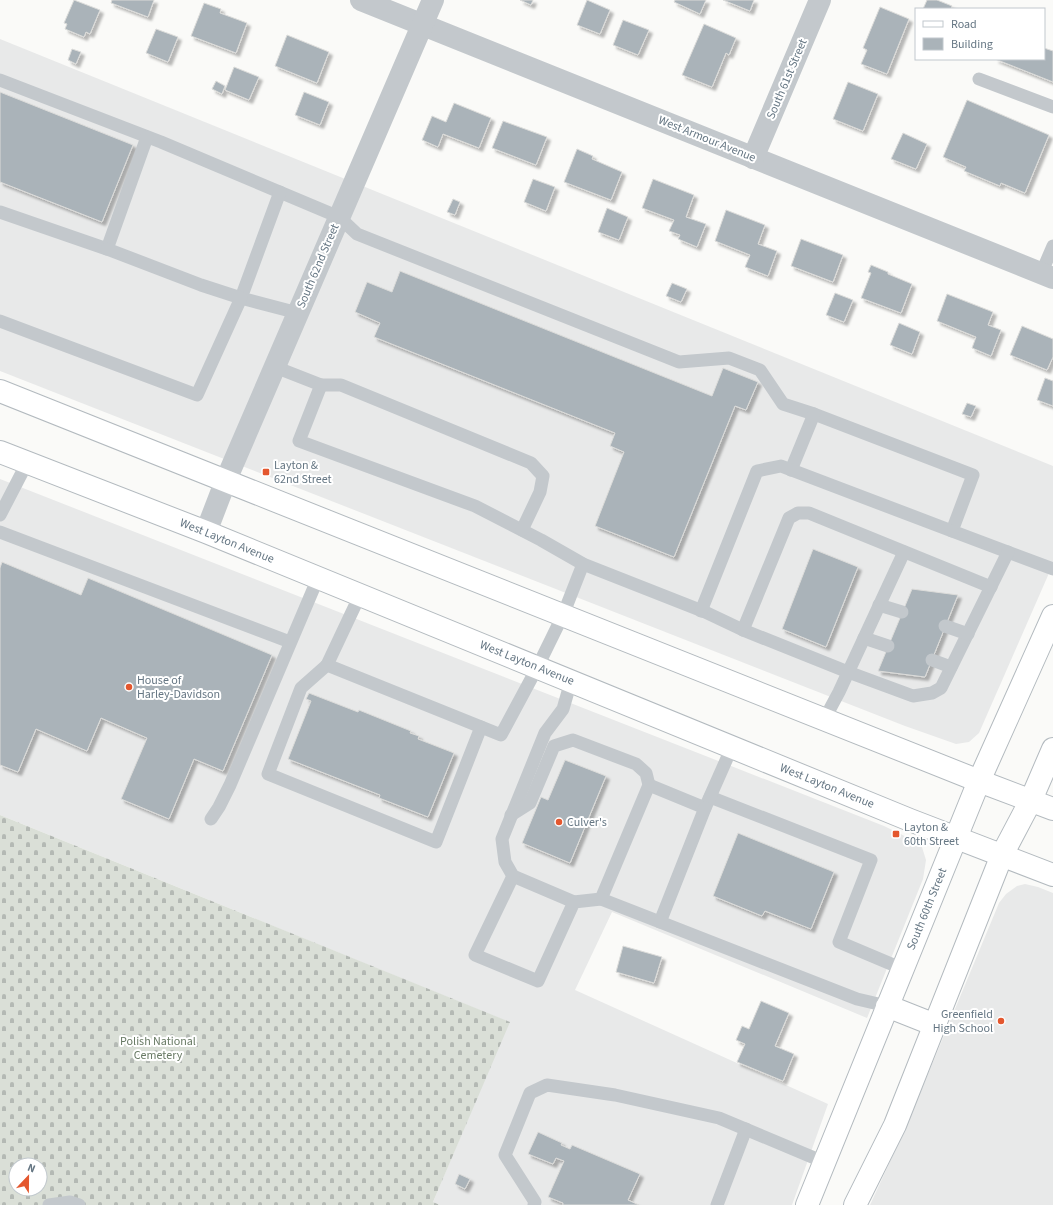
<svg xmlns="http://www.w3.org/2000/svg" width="1053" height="1205" viewBox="0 0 1053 1205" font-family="'Source Sans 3',sans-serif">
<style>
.built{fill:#e8e9e9}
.cemetery{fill:url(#cemetery-stones);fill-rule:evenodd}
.building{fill:#aab3b9;stroke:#dcdcda;filter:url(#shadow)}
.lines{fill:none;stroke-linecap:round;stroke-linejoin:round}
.secondary-casing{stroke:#b3babf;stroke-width:24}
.lane{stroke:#c3c8cc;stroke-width:13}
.street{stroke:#c3c8cc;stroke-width:22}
.secondary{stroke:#fff;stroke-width:22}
.poi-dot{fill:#e4572e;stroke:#fff;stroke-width:1.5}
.labels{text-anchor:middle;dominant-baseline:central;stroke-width:4;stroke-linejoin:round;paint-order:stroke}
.street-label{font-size:12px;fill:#657683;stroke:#fff}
.poi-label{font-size:12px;fill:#657683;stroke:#fff;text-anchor:start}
.park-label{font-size:12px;fill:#687a64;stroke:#fff}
</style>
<defs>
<pattern id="cemetery-stones" width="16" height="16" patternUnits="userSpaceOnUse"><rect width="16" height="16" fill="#dadfd7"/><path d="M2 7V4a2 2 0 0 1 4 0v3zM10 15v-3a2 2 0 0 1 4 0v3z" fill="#b4b9b4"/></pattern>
<filter id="shadow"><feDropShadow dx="3.5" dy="3.5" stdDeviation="1" flood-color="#0004"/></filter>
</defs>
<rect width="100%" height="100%" fill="#fafaf8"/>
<!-- built -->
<g class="built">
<polygon points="0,39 1053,466 1053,564 979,733 969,742 956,744 905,726 0,371"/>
<polygon points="0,479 884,826 921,844 926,860 923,879 867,1018 612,912 575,990 828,1104 792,1205 440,1205 433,1202 509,1022 0,815"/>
<polygon points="1025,884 1038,887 1053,893 1053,1205 870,1205 906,1127 999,903 1006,894 1017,886"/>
</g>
<!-- cemetery -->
<path class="cemetery" d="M0 815 510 1022 433 1202 440 1205H0ZM16 1165H40V1189H16Z"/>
<!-- building -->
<g class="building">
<polygon points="74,0 100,10 90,34 86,32 84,37 65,29 67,24 64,23"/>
<polygon points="112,0 154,0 148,17 111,3"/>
<polygon points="520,0 533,0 531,5"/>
<polygon points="587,0 610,10 600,34 577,25"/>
<polygon points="675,0 706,0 700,14 674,2"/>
<polygon points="723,0 754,0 750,11"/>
<polygon points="927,0 937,0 952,6 951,9 923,9"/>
<polygon points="204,3 221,9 220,13 247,23 236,53 191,36"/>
<polygon points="880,7 909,19 887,74 861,64 867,50 863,48"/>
<polygon points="623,20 649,30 638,55 613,45"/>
<polygon points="704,24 736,38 729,55 726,53 712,87 682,75"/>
<polygon points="156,29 178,37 168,62 146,53"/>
<polygon points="287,35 329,52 317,83 275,66"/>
<polygon points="1044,48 1053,51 1053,82 995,59 1044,59"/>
<polygon points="72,49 81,52 76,64 68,60"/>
<polygon points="234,67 259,77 249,100 225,90"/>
<polygon points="216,81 225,86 222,94 212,89"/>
<polygon points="848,82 878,94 863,131 833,119"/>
<polygon points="0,92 133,145 102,222 0,182"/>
<polygon points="304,92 329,102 320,125 295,115"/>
<polygon points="967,100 1049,135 1025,193 1001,183 1000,186 964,171 966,167 943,157"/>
<polygon points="454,103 491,118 479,148 443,134 438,147 422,140 432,116 446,122"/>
<polygon points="503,121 547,137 536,165 492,148"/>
<polygon points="903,133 927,144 916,169 891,159"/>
<polygon points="577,149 593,156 592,159 622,172 611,200 564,182"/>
<polygon points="533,179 555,187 546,211 524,202"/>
<polygon points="653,179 694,195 686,217 706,224 697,247 678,239 680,235 669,231 674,220 642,208"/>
<polygon points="453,199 460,202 455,215 447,212"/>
<polygon points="607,208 628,217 619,240 598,232"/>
<polygon points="726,210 765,225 758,244 777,251 768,276 745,267 750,255 715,241"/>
<polygon points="801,239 843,255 833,282 791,266"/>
<polygon points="871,265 888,272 888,274 912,284 901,313 861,298 871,273 868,272"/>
<polygon points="400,271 712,396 723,368 758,382 746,410 735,406 674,557 595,526 624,452 610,446 615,433 374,337 380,323 355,312 367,282 392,292"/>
<polygon points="672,283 687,289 681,302 666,296"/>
<polygon points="835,293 853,300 844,322 826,315"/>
<polygon points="947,294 993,312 988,325 1001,330 991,356 972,348 976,337 937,321"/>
<polygon points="899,323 920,332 912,354 890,345"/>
<polygon points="1022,326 1053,339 1053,357 1047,370 1010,355"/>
<polygon points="1045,378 1053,381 1053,406 1037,400"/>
<polygon points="967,403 976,406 971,417 962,414"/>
<polygon points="813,549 858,567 826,647 782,629"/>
<polygon points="2,562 81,595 88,578 272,655 223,771 194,759 169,819 121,799 147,738 101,718 87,751 36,729 18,772 0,765 0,568"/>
<polygon points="912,589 958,595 925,677 878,671"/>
<polygon points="309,693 358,712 359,710 411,731 410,733 419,736 418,739 454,753 428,817 379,798 380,795 288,759 311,701 306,699"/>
<polygon points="565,760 606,776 570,863 522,843 541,797 548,800"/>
<polygon points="738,833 834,872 811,929 765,911 762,916 713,896"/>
<polygon points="623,946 662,957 654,983 616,972"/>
<polygon points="761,1001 789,1013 775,1046 794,1054 783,1081 737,1062 745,1044 736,1040 742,1026 749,1029"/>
<polygon points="538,1132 562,1143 561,1145 570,1149 572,1145 640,1174 628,1200 639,1205 563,1205 563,1203 548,1197 564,1161 556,1158 553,1164 528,1154"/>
<polygon points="459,1174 470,1179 465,1189 455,1184"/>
</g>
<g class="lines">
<defs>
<g id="secondary">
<polyline points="0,391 979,781 1053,809"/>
<polyline points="0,452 206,532 910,820 1053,875"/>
<polyline points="887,1006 935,1025"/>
<polyline points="807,1205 979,781 1053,616"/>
<polyline points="855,1205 895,1125 1002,855 1031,800 1053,749"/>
</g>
</defs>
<!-- secondary casing -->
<use href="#secondary" class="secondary-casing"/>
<!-- lane -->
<g class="lane">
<polyline points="979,79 1053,107"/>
<polyline points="0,80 161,142 339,217 357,234 679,362 729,358 760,370 783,404 814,414 973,475 952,531 1053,569"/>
<polyline points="280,192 241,298 298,313"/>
<polyline points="0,212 107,249 147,137"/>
<polyline points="1041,274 1053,246"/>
<polyline points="0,321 197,395 241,298 201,285 107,249"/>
<polyline points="275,367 321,385 299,441 475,506 541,540 583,564 705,612 743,630 848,672 913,696 932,693 941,688 1008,552"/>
<polyline points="321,385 341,385 531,463 543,476 540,492 522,530"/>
<polyline points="791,470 814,414"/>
<polyline points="0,515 27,463"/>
<polyline points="0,532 290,642"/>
<polyline points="360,595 327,665 501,735 537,668 563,615 583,564"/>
<polyline points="879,605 902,612"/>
<polyline points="701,611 757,471 781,466 952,531"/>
<polyline points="945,626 968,634"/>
<polyline points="743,630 789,518 798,513 809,513 991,587"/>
<polyline points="864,638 888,646"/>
<polyline points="932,660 951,667"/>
<polyline points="327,665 301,688 268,774 436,842 481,727"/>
<polyline points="571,681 563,709 545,733 502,839 505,862 513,876 574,902"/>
<polyline points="824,720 839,692 904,552"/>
<polyline points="710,797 871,860 839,942 903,969"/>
<polyline points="511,815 530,803 554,746 573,740 636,764 646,773 649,785"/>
<polyline points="211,819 219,807 230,785 318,578"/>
<polyline points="513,876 475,955 538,981 574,902 601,899 649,785 705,808 732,747"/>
<polyline points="601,899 660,922 705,808"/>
<polyline points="660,922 857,999 887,1006"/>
<polyline points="49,1205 70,1202 79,1205"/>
<polyline points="534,1205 535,1202 505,1155 530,1093 547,1085 615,1095 719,1118 824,1162"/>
<polyline points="717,1205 746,1129"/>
</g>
<!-- street -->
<g class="street">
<polyline points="361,0 1053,278"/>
<polyline points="753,158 820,0"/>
<polyline points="206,532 226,480 433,0"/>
</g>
<!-- secondary -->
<use href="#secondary" class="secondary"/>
</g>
<!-- markers -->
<g class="poi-dot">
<rect x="262" y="468" width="8" height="8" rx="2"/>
<circle cx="129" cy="687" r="4"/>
<circle cx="559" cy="822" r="4"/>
<rect x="892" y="830" width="8" height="8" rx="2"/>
<circle cx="1001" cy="1021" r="4"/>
</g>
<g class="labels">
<!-- street labels -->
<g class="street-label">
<text transform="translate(787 79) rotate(-67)">South 61st Street</text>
<text transform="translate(707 139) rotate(22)">West Armour Avenue</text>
<text transform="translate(318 266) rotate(-67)">South 62nd Street</text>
<text transform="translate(227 541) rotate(22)">West Layton Avenue</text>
<text transform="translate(527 663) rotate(22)">West Layton Avenue</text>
<text transform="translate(827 786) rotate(22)">West Layton Avenue</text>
<text transform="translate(927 909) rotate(-68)">South 60th Street</text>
</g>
<!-- poi labels -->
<g class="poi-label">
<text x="274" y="465">Layton &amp;<tspan x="274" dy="14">62nd Street</tspan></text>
<text x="137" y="680">House of<tspan x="137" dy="14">Harley-Davidson</tspan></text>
<text x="567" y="822">Culver's</text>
<text x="904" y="827">Layton &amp;<tspan x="904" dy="14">60th Street</tspan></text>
<text x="993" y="1014" text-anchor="end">Greenfield<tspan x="993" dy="14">High School</tspan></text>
</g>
<!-- park labels -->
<g class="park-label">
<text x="158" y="1041">Polish National<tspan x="158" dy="14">Cemetery</tspan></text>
</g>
</g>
<!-- legend -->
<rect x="915" y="8" width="130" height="52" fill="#ffffff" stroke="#c1c8cd"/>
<rect x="923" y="21" width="20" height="6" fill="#ffffff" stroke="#c1c8cd"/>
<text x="951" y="28" font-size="12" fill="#657683">Road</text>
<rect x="923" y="38" width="20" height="12" fill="#aab3b9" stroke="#c1c8cd"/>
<text x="951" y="48" font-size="12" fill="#657683">Building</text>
<!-- north arrow -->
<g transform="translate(28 1177) rotate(22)"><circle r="19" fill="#ffffff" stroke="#c1c8cd"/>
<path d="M0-3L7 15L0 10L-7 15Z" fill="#e4572e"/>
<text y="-6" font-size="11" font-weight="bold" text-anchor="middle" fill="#657683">N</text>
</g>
</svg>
